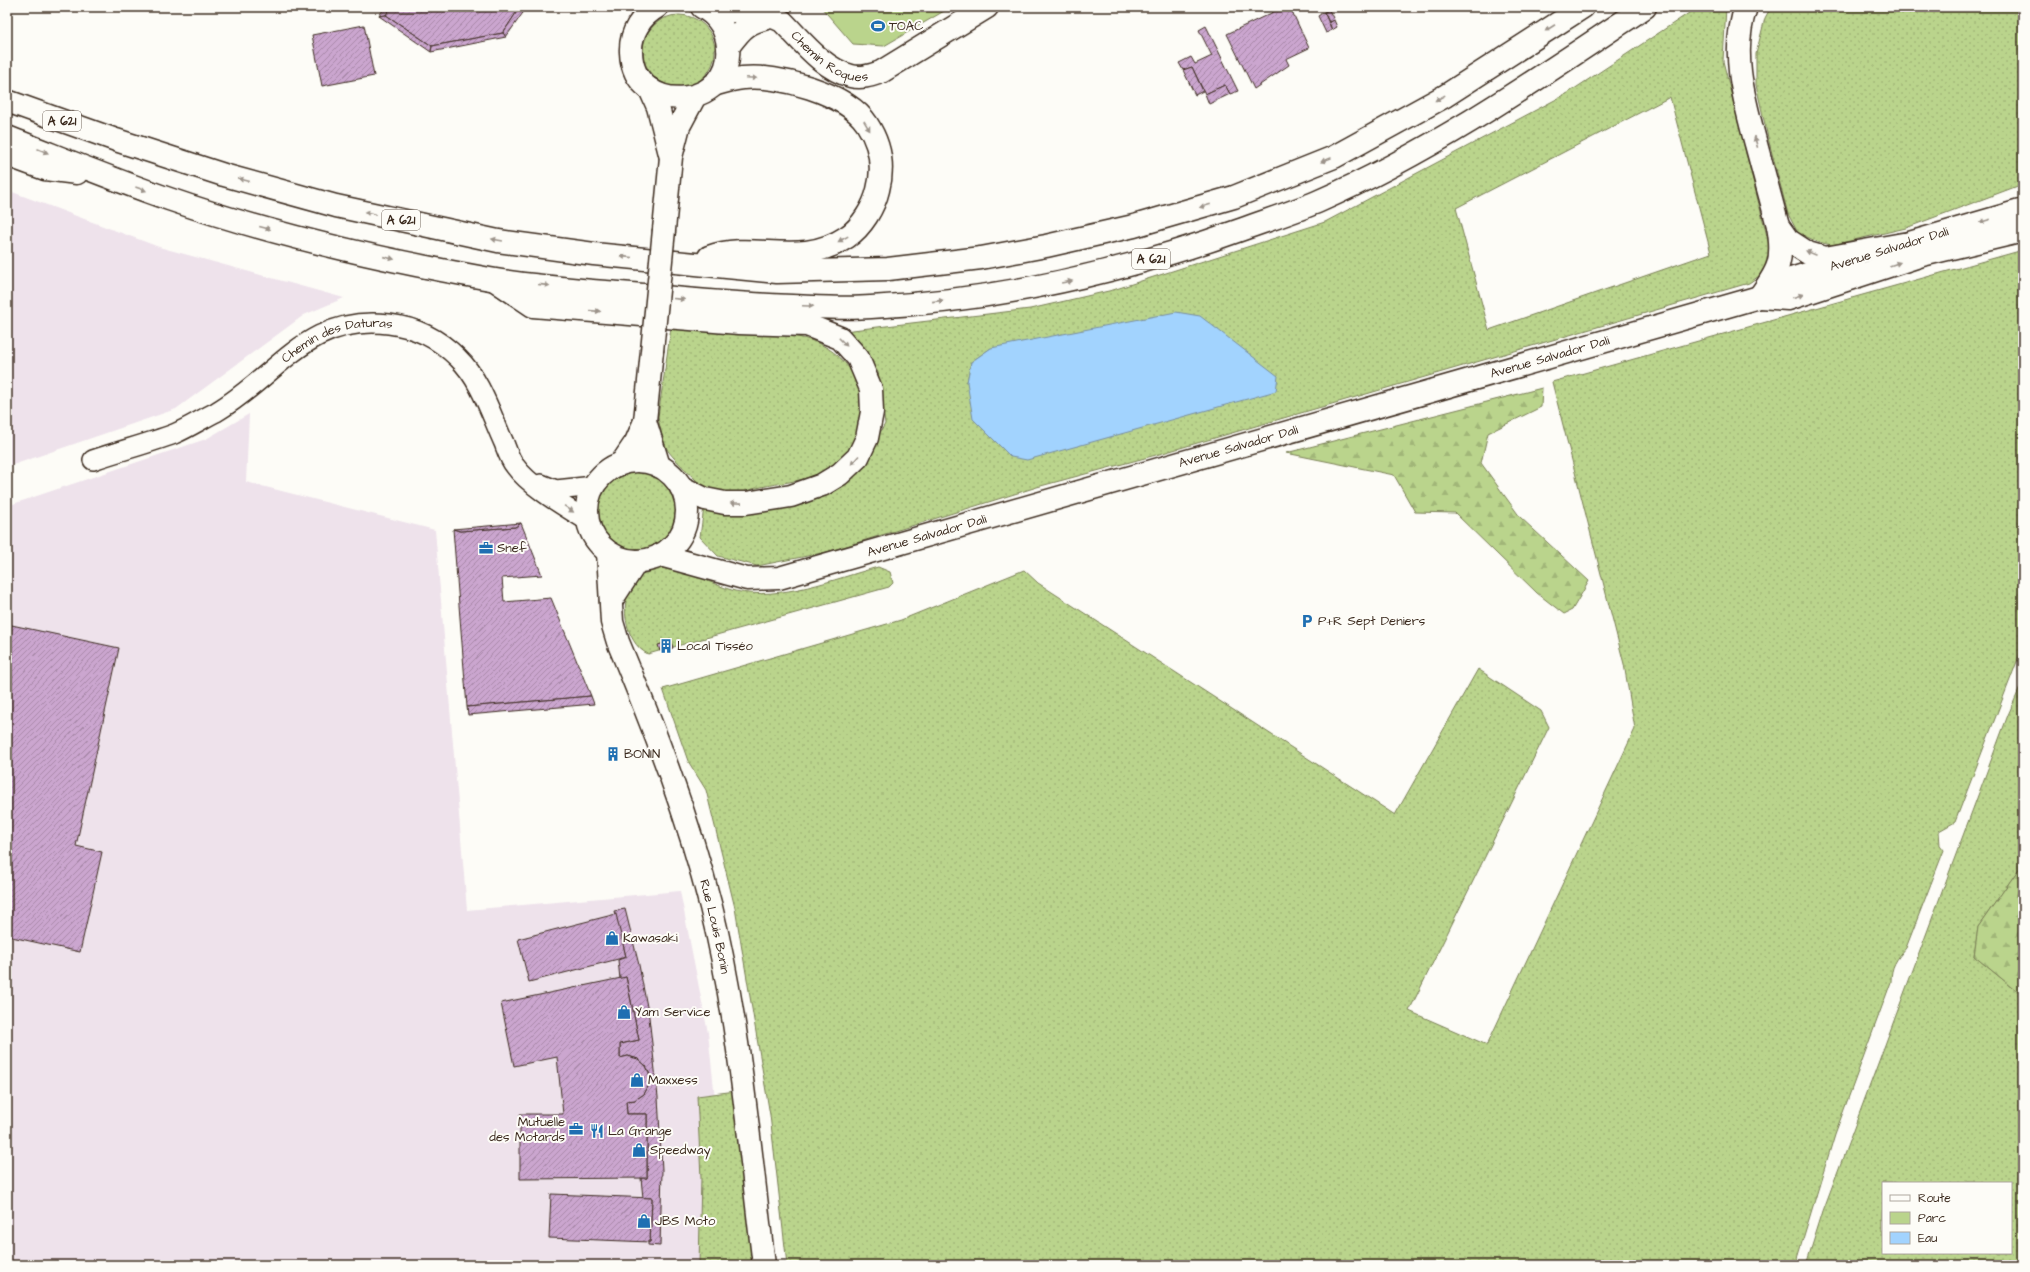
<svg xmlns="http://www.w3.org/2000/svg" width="2030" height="1272" viewBox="0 0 2030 1272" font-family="'Architects Daughter',sans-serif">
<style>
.built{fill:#eee2eb}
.grass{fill:url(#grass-dots);stroke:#7a7f55;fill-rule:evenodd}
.forest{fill:url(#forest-firs);stroke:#7a7f55}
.park{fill:#bad48c;stroke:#7a7f55}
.water{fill:#a2d3fe;stroke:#798fa4}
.building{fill:url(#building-hatch);stroke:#3b2a1e}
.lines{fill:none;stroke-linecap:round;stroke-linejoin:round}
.street-casing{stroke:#3b2a1e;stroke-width:22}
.secondary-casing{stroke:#3b2a1e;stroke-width:25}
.highway-casing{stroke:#3b2a1e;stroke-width:25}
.street{stroke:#fdfcf7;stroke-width:19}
.secondary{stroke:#fdfcf7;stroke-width:22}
.highway{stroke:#fdfcf7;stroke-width:22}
.secondary-bridge-casing{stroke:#3b2a1e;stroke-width:25;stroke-linecap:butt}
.secondary-bridge{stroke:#fdfcf7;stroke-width:22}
.oneway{fill:#9c938a}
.labels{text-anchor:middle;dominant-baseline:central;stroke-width:4;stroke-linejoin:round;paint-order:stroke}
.shield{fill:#fdfcf7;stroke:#75695f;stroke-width:1}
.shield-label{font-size:12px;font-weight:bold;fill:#3b2a1e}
.poi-label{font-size:13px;fill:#3b2a1e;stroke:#fdfcf7;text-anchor:start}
.street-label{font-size:13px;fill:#3b2a1e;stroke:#fdfcf7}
</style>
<defs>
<pattern id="grass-dots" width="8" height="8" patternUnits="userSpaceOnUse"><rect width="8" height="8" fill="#bad48c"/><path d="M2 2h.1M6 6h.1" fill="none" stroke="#a1b678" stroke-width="1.8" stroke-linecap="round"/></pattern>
<pattern id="forest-firs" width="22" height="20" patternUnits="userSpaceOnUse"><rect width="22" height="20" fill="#bad48c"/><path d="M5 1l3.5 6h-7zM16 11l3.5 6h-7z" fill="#a1b678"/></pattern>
<pattern id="building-hatch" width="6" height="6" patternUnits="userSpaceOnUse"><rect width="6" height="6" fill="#cba6cf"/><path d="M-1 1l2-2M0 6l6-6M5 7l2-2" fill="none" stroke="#a687a7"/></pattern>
</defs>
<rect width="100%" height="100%" fill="#fdfcf7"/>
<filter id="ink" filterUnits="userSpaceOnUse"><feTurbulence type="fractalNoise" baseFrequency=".025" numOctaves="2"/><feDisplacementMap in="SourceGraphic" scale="8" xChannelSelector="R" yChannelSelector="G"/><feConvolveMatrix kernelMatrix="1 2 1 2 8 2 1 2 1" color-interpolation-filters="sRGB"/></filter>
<g filter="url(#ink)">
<!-- built -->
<g class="built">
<polygon points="7,190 159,247 344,298 304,315 176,409 7,467"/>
<polygon points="249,414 246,482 435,530 467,910 680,891 708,1033 733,1265 7,1265 7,506 206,439"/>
</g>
<!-- grass -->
<g class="grass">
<path d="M1698 7H1726L1723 61 1771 252 1765 272 1749 283 1156 455 1037 487 827 552 757 566 718 556 700 537 704 507 752 511 813 500 856 475 885 424 878 372 844 331 1030 309 1113 290 1325 222 1568 93ZM1670 97 1711 253 1489 330 1456 208ZM991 348 967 382 971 362Z"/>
<polygon points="1771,7 2023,7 2023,184 1906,228 1832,245 1818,242 1798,233 1788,214 1769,142 1756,85 1756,54 1765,18"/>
<circle cx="679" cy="51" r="36"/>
<path d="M2023 250V646L1955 822 1939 831 1940 845 1944 850 1906 948C1896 960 1891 966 1891 982L1835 1134 1795 1265H787L770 1115 735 908 706 790 688 761 663 689 901 620 1024 570 1038 583 1395 815 1478 669 1541 711 1549 727 1409 1011 1487 1045 1635 729 1624 664 1552 382Z"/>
<path d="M671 328C694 330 718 332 741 334 764 335 791 333 813 341 854 357 873 397 855 438 853 443 852 448 849 452 824 484 783 480 749 490 739 494 726 501 715 495 706 491 671 457 667 449 662 439 660 428 658 417Z"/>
<circle cx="637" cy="510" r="39"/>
<path d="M667 567C690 570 712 585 735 591 781 601 834 579 878 567L890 572 893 583 889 587 648 654C624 643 618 598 635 579 643 572 656 569 667 567Z"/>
<path d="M2023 681V863L1978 927 1974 956 2023 996V1265H1806L1823 1211 2008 715ZM1883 1183H2011V1253H1883Z"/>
<polygon points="736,1091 755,1265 699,1265 701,1178 697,1096"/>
</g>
<!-- forest -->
<g class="forest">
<polygon points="1542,388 1541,407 1488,433 1481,463 1520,517 1589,581 1572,610 1564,614 1537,593 1455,513 1415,512 1394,475 1286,453"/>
<polygon points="2023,863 2023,996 1974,956 1978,927"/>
</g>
<!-- park -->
<polygon class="park" points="821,7 951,7 884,46 853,44"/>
<!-- water -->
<polygon class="water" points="1176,312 1200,316 1278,376 1276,391 1027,460 1011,457 973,419 967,382 971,362 991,348"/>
<!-- building -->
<g class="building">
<polygon points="385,7 391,7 386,15 379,16"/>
<polygon points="391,7 520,7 503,33 432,46 386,15"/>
<polygon points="520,7 527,7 506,37 503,33"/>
<polygon points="1284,7 1290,7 1309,48 1286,59 1289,65 1254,89 1227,34"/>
<polygon points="1329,10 1334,20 1329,22 1324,12"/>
<polygon points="1324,12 1332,30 1326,33 1318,16"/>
<polygon points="386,15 432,46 431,52 379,16"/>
<polygon points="1334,20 1337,27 1332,30 1329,22"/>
<polygon points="364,25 374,76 322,86 312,35"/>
<polygon points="1206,26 1238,91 1230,94 1225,85 1205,94 1192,67 1183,70 1179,63 1191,57 1195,64 1212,56 1199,30"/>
<polygon points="503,33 506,37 431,52 432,46"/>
<polygon points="1192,67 1203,91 1195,95 1183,70"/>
<polygon points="1225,85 1230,94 1209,104 1205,94"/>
<polygon points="521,523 542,575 502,578 504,602 551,598 591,696 467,707 453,529 460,531 515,527"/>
<polygon points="521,523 515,527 460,531 453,529"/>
<polygon points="7,624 119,648 76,846 102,852 80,952 7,936"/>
<polygon points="671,641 673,648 660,651 658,645"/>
<polygon points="591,696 594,704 468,715 467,707"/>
<polygon points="615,749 616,759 611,759 610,750"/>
<polygon points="625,909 639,965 649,1017 658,1097 662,1170 660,1246 648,1245 648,1242 650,1242 652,1198 643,1198 641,1178 647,1178 647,1114 627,1114 626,1101 635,1100 644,1094 650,1083 649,1073 646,1066 638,1059 628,1056 620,1058 620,1044 639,1040 626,977 620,979 618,960 626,957 614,911"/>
<polygon points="616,914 626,957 529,982 518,939"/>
<polygon points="626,977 639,1040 620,1044 620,1058 628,1056 638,1059 646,1066 649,1073 650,1083 644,1094 635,1100 626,1101 627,1114 647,1114 647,1178 520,1179 520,1114 563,1114 557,1057 514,1066 501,1003"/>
<polygon points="551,1194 652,1198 650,1242 549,1238"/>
</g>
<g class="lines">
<defs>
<g id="street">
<path id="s1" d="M93 460C119 451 147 444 174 434 188 428 202 419 216 412 278 376 307 314 389 324 415 327 439 339 458 358 481 380 491 415 504 443 507 451 510 460 515 466 529 486 567 508 588 521"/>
<polyline points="541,484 556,490 594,486"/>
</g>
<g id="secondary">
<path d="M657 7C641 16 630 33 631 52 633 120 741 109 727 40 724 26 715 14 702 7"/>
<path id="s2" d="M710 12 758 10 782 21C802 41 823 69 851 76 862 79 872 75 881 72L987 7"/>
<path d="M728 47C744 25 748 22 775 16"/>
<polyline points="650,89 658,107 670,154"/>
<polyline points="664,230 671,157 679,126 695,96"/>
<polyline points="1885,250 2023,210"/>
<polyline points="1759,297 1788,299 1922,255 2023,231"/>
<polyline points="645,421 659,466"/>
<circle cx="637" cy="511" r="50"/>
<polyline points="621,464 636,442 645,421 652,351"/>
<path id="s3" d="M608 552 612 622 618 642C654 728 688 816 711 907 740 1024 749 1145 764 1265"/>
<path id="s4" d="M660 555 747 579 779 578 1759 297 1782 282 1854 259"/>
<polyline points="611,601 637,561"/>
</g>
<g id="highway">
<path d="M1746 7C1730 52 1744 99 1756 144 1763 171 1771 199 1778 226L1788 240 1808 253 1825 258 1903 244"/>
<polyline points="7,101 116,140 224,175 336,206 498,241 594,254 777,272 888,269 981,258 1046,246 1134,226 1234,197 1334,157 1445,96 1583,7"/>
<path d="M7 137C61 158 114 180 169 199 273 235 382 260 490 279 543 288 599 291 654 296 700 301 746 304 792 306 818 307 845 309 871 307 1001 300 1121 273 1243 229 1268 220 1293 212 1317 202 1434 151 1539 78 1645 7"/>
<polyline points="7,155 45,169 77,173"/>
<path d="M709 257C754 240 799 269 847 237 862 227 874 207 878 190 884 167 880 144 867 124 847 93 777 74 743 78 733 79 723 82 713 85"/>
<polyline points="496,281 533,306 739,323 807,325 840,338 858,358 871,389 872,412 867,438 858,457 840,474 822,485 791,496 746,503 725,503 705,499 681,487"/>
<path d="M1759 297C1779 270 1784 260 1778 226"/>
</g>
</defs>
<!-- street casing -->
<use href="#street" class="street-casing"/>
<!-- secondary casing -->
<use href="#secondary" class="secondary-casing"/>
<!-- highway casing -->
<use href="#highway" class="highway-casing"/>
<!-- street -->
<use href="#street" class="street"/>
<!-- secondary -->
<use href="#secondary" class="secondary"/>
<!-- highway -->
<use href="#highway" class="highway"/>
<defs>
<polyline id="secondary-bridge" points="652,351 664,230"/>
</defs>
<!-- secondary-bridge casing -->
<use href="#secondary-bridge" class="secondary-bridge-casing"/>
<!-- secondary-bridge -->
<use href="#secondary-bridge" class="secondary-bridge"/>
</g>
<!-- one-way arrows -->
<defs><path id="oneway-solid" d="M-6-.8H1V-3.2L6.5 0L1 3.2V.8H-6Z"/></defs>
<g class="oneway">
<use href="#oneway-solid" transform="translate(1550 28) rotate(147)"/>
<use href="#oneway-solid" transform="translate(751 78) rotate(3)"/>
<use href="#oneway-solid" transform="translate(1440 98) rotate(151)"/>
<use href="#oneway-solid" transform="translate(867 126) rotate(59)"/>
<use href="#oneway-solid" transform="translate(1756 142) rotate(-105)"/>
<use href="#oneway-solid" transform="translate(43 151) rotate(22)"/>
<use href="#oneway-solid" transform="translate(1326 160) rotate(158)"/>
<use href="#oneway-solid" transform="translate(244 180) rotate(-165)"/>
<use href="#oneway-solid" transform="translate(141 189) rotate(20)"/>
<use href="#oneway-solid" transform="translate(1205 206) rotate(164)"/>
<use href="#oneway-solid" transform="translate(370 213) rotate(-168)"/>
<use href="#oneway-solid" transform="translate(1985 221) rotate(164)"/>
<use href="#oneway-solid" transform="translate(265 228) rotate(15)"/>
<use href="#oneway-solid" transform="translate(843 239) rotate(151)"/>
<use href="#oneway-solid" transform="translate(497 240) rotate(-170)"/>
<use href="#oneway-solid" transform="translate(1811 253) rotate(-158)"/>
<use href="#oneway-solid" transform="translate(626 257) rotate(-174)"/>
<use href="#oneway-solid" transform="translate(389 258) rotate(13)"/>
<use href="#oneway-solid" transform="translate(1895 264) rotate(-19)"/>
<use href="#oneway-solid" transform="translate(1067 282) rotate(-10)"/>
<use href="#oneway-solid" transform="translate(544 285) rotate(6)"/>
<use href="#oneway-solid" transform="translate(1798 296) rotate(-18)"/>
<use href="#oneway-solid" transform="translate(679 299) rotate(5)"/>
<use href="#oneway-solid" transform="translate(938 301) rotate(-6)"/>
<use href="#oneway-solid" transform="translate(808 306) rotate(2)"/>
<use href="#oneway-solid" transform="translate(595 311) rotate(5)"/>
<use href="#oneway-solid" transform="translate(843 342) rotate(46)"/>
<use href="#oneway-solid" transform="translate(855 460) rotate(132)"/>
<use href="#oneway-solid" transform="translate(736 503) rotate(-179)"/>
<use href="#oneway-solid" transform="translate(569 509) rotate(34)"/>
</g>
</g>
<!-- icons -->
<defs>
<symbol id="stadium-bare" viewBox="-9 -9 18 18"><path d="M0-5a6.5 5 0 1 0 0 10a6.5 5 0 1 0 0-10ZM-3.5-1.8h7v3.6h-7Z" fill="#1f6fb2" stroke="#fdfcf7" stroke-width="2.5" paint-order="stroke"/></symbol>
<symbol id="office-bare" viewBox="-9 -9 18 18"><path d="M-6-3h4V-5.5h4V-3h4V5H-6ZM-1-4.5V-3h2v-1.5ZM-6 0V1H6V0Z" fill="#1f6fb2" stroke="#fdfcf7" stroke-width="2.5" paint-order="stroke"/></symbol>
<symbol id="parking-bare" viewBox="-9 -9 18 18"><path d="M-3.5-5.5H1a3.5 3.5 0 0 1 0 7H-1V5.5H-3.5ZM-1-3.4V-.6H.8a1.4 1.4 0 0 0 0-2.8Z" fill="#1f6fb2" stroke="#fdfcf7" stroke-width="2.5" paint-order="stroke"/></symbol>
<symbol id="building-bare" viewBox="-9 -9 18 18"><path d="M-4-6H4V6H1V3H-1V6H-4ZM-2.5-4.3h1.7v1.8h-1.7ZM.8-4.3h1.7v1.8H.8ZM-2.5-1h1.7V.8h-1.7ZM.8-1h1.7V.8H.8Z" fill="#1f6fb2" stroke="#fdfcf7" stroke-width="2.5" paint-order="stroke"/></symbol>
<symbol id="shop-bare" viewBox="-9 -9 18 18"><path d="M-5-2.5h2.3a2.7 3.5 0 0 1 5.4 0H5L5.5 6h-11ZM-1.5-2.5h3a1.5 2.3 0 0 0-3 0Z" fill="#1f6fb2" stroke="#fdfcf7" stroke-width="2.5" paint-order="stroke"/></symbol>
<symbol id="restaurant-bare" viewBox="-9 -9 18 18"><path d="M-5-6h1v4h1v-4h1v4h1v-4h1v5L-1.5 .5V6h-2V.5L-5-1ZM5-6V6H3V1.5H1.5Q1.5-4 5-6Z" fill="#1f6fb2" stroke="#fdfcf7" stroke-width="2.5" paint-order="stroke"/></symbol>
</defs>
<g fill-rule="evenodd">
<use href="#stadium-bare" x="868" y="16" width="20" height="20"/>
<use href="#office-bare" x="476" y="538" width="20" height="20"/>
<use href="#parking-bare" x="1297" y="611" width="20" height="20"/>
<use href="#building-bare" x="656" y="636" width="20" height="20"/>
<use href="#building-bare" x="603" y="744" width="20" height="20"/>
<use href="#shop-bare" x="602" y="928" width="20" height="20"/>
<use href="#shop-bare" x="614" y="1002" width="20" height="20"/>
<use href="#shop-bare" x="627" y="1070" width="20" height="20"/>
<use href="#office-bare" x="566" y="1119" width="20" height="20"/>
<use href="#restaurant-bare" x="587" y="1121" width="20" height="20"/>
<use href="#shop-bare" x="629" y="1140" width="20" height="20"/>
<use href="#shop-bare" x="634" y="1211" width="20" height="20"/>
</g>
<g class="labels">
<!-- shield labels -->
<g class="shield">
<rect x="43" y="111" width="38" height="20" rx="3"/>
<rect x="382" y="210" width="38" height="20" rx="3"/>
<rect x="1132" y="249" width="38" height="20" rx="3"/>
</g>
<g class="shield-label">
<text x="62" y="121">A 621</text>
<text x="401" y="220">A 621</text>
<text x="1151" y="259">A 621</text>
</g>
<!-- poi labels -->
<g class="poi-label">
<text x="889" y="26">TOAC</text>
<text x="497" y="548">Snef</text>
<text x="1318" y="621">P+R Sept Deniers</text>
<text x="677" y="646">Local Tisséo</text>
<text x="624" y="754">BONIN</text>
<text x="623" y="938">Kawasaki</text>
<text x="635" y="1012">Yam Service</text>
<text x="648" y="1080">Maxxess</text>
<text x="565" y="1122" text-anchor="end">Mutuelle<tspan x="565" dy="15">des Motards</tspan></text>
<text x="608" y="1131">La Grange</text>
<text x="650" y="1150">Speedway</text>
<text x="655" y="1221">JBS Moto</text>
</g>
<!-- street labels -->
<g class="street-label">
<text stroke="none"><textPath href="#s2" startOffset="136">Chemin Roques</textPath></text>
<text transform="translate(1889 249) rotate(-17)">Avenue Salvador Dali</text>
<text stroke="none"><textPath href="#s1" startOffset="277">Chemin des Daturas</textPath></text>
<text stroke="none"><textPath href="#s4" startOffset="924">Avenue Salvador Dali</textPath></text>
<text stroke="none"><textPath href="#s4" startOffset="600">Avenue Salvador Dali</textPath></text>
<text stroke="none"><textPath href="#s4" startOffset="276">Avenue Salvador Dali</textPath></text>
<text stroke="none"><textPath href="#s3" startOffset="392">Rue Louis Bonin</textPath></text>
</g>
</g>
<!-- margin -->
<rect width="2030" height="1272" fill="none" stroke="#fdfcf7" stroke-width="24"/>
<rect x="12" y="12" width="2006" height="1248" fill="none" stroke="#3b2a1e" stroke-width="1.5" filter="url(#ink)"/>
<!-- legend -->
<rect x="1882" y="1182" width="130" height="72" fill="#fdfcf7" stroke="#afa8a0"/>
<rect x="1890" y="1195" width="20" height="6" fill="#fdfcf7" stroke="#afa8a0"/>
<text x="1918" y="1202" font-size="12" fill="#3b2a1e">Route</text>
<rect x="1890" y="1212" width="20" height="12" fill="#bad48c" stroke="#afa8a0"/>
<text x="1918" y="1222" font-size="12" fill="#3b2a1e">Parc</text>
<rect x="1890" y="1232" width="20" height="12" fill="#a2d3fe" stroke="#afa8a0"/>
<text x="1918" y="1242" font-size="12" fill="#3b2a1e">Eau</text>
</svg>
